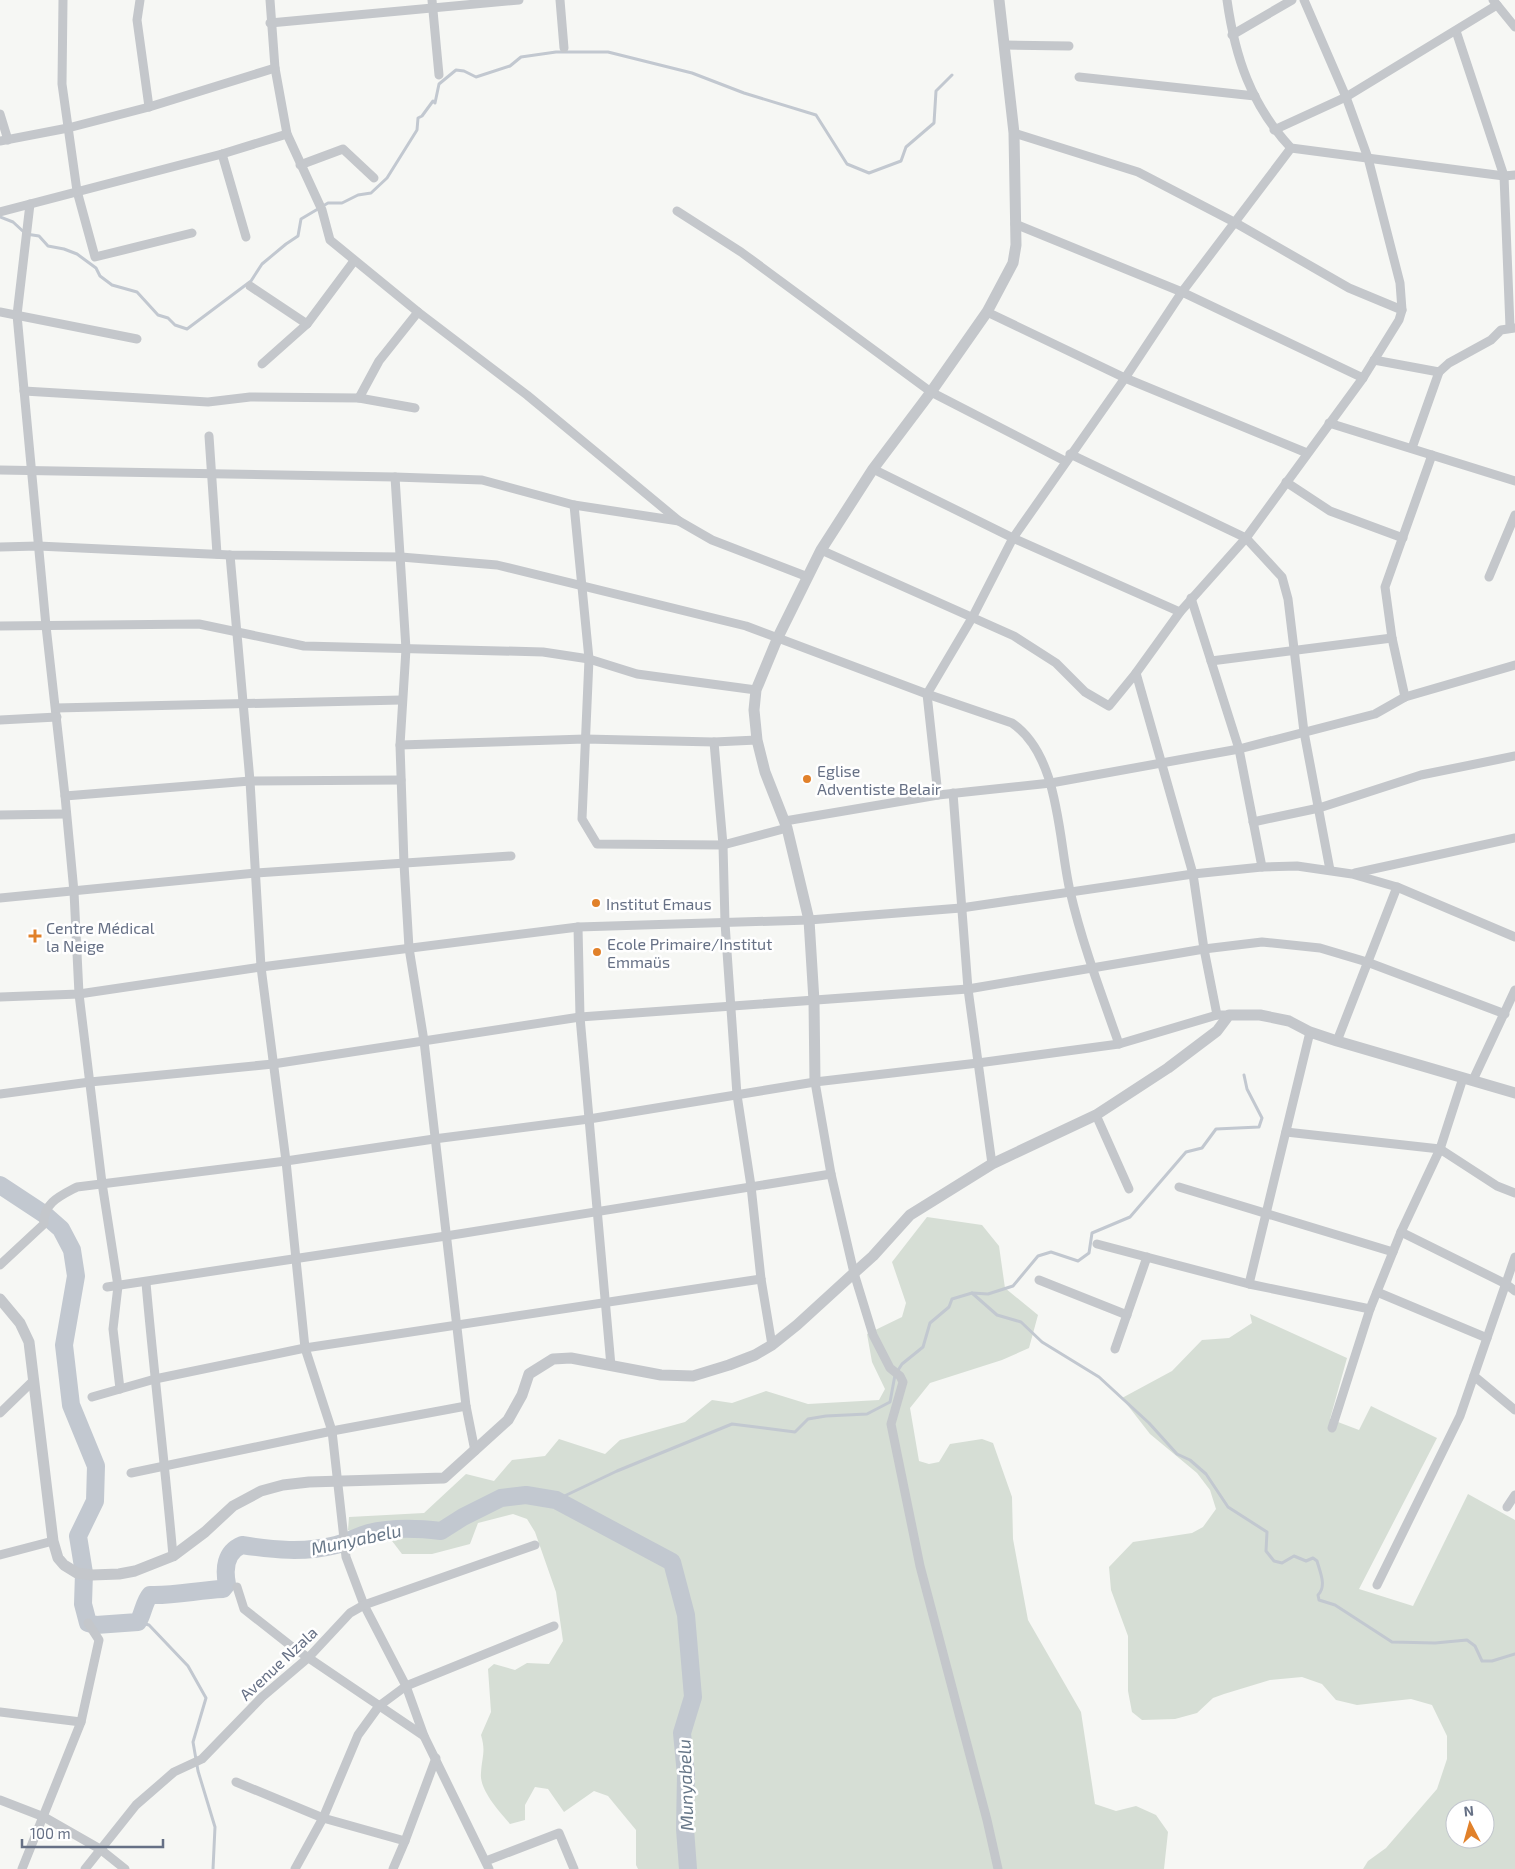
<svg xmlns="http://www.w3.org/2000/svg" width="1515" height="1869" viewBox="0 0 1515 1869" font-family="'Exo 2',sans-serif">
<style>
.green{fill:#d6ded5;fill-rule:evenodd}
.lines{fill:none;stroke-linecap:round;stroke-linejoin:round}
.stream{stroke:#c2c8d0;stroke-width:3}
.river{stroke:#c2c8d0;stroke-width:18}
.minor{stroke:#c4c7cb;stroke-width:9}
.tertiary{stroke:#c4c7cb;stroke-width:11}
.poi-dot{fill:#e1812a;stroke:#fff;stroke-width:2}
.labels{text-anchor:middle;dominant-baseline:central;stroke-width:5;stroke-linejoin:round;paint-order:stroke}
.poi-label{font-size:16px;fill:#667085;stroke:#fff;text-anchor:start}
.street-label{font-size:16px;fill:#667085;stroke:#fff}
.water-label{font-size:18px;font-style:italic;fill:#677788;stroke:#fff}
</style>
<rect width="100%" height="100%" fill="#f6f7f4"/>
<!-- green -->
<g class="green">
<path d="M927 1217 982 1225 999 1246 1005 1288 1038 1315 1029 1348 1002 1360 930 1383 910 1408 919 1461 929 1464 939 1462 950 1444 982 1439 993 1443 1012 1497 1013 1539 1028 1620 1081 1712 1095 1804 1116 1811 1136 1806 1156 1815 1168 1832 1164 1869H638L636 1865V1830L608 1796 594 1791 564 1812 548 1789 535 1787 525 1805V1820L510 1824C500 1812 479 1790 481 1773 482 1756 486 1752 481 1735L491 1712 488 1669 494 1664 515 1670 527 1663 549 1664 563 1641 556 1592 535 1532 527 1519 513 1514 478 1523 470 1544 432 1554H402L389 1537 365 1538 348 1530 349 1517 424 1513 466 1474 494 1481 512 1460 545 1456 559 1439 605 1454 620 1440 685 1422 712 1400 732 1403 766 1391 808 1404 879 1400 885 1389 872 1362 867 1334 902 1317 906 1303 892 1262Z"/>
<path d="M1250 1314 1347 1358 1330 1419 1359 1430 1371 1406 1437 1438 1359 1589 1413 1606 1468 1494 1515 1520V1869H1363L1368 1861 1386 1848 1437 1789 1447 1759V1736L1432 1705 1411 1699 1357 1705 1336 1700 1322 1684 1302 1677 1270 1680 1224 1694 1213 1698 1197 1713 1175 1719 1142 1720 1132 1712 1128 1691V1636L1111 1590 1109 1567 1133 1542 1192 1533 1203 1527 1216 1509 1210 1490 1197 1473 1150 1434 1122 1398 1172 1371 1202 1340 1229 1338 1252 1323ZM1455 1809H1485V1839H1455Z"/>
</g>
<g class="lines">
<!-- stream -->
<g class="stream">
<polyline points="0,217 13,222 26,234 39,236 48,246 64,249 77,254 96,268 100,276 112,285 137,292 158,315 168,318 175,325 187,329 251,281 262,264 286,244 298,236 301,219 328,203 342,203 358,195 371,193 387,178 417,130 418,118 422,116 433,101 435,103 439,84 456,70 464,71 476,77 510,66 521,57 556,52 608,52 692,73 744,93 816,115 847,164 869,173 901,161 906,147 934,123 936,91 952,75"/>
<path d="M972 1293 997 1315 1021 1322 1042 1342 1099 1377 1149 1423 1177 1454 1190 1460 1206 1474 1228 1507 1267 1532 1266 1551 1274 1561 1282 1563 1294 1556 1306 1561 1313 1558 1317 1561C1320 1572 1327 1586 1318 1595L1319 1600 1335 1605 1392 1642 1435 1643 1467 1640 1475 1646 1482 1661H1492L1515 1654"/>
<polyline points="556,1500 617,1471 732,1424 795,1432 808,1419 826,1416 867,1414 890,1402 895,1375 902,1364 923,1347 930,1323 949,1307 952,1299 972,1293 988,1294 1013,1286 1038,1256 1051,1252 1078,1261 1089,1253 1092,1233 1130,1217 1186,1152 1202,1148 1216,1129 1259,1127 1262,1118 1247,1089 1244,1075"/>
<polyline points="138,1622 149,1625 188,1666 206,1698 193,1742 198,1771 215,1827 213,1869"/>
</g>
<!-- river -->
<path class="river" d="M0 1185 44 1214 61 1229 72 1250 76 1276 64 1345 71 1405 96 1466 95 1501 78 1536 84 1573 83 1604 88 1623 96 1625 138 1622C143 1614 144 1602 150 1595 175 1596 198 1590 223 1589L227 1584C224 1569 225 1552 242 1545 274 1550 304 1553 336 1545 348 1542 358 1536 369 1533 392 1527 417 1528 441 1531L463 1517 501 1498 526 1495 556 1500 672 1562 686 1615 693 1697 682 1733 686 1775 685 1829 688 1869"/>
<!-- minor -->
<g class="minor">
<polyline points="63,0 62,84 77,191 95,257 192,233"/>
<polyline points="140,0 137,20 149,107"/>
<polyline points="270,0 275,68 287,134 322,210 330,240 418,312 527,395 679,521 712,540 808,577"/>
<polyline points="432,0 439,75"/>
<polyline points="560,0 564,48"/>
<path d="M1227 0C1235 57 1251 105 1291 148L1504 176 1515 175"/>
<polyline points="1493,0 1515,27"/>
<polyline points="270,23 519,0"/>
<polyline points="1456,31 1504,176 1510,327"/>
<polyline points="1232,35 1292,0"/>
<polyline points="1005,45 1069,46"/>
<polyline points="1079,77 1255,96"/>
<polyline points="0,114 8,140"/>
<polyline points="1274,130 1346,97 1497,5"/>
<polyline points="1014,133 1138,172 1234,222 1349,288 1402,310"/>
<polyline points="0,141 68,128 149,107 275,68"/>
<polyline points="222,154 246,237"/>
<polyline points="300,165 343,149 374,178"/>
<polyline points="30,204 17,315 46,626 65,796 74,892 79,994 102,1183 118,1286 113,1329 120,1389"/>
<polyline points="677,211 741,252 931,392 1065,461"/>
<polyline points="0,212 222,154 287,134"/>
<polyline points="1015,224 1182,292 1363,378"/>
<polyline points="250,286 307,324"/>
<polyline points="0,312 137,339"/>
<polyline points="987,312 1125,378 1307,453"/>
<polyline points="1374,360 1439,372 1449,363 1491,340 1501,330 1515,328"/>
<polyline points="262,364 307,324 354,261"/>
<polyline points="24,391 208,402 250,397 359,398 415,408"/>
<polyline points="359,398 379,361 418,312"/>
<polyline points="1329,423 1515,481"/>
<polyline points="209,436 217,554"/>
<polyline points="1412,448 1439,372"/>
<polyline points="1070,454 1246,538 1282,577 1288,599 1304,732 1330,870"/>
<polyline points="873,469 1013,538 1180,612"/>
<polyline points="0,470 395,477 482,480 574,505 679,521"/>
<polyline points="395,477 406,649 400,745 404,864 409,948 424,1041 466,1406 475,1451"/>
<polyline points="1286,482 1330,511 1403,538"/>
<polyline points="574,505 589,659 582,819 597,844 723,845 787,828"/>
<path d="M0 547 38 546 230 555 401 557 497 565 746 626 927 694 1012 723C1060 756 1058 839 1070 891 1082 943 1101 993 1119 1044"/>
<polyline points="821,550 1014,636 1056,663 1085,692 1109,706 1136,673 1180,612 1246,538 1363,378 1399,320 1402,310 1400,283 1368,158 1346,97 1304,0"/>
<polyline points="230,555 250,781 261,967 286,1161 305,1348 332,1431 346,1557 364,1605 406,1686 424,1736 489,1869"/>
<polyline points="1489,577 1515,515"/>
<polyline points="1191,598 1239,749 1262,867"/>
<polyline points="0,626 199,624 304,646 543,652 589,659 637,674 756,690"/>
<polyline points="1211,661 1392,638"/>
<polyline points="1136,673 1193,874 1204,949 1217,1015"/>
<polyline points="1405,697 1392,638 1385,587 1432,455"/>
<polyline points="56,708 401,700"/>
<polyline points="0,720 57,717"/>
<polyline points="714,742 723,845 725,923 737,1095 751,1186 761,1279 772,1345"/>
<polyline points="400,745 585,739 714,742 757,740"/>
<polyline points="953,793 968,989 992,1164"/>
<polyline points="938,795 927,694 972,618 1013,538 1125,378 1182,292 1291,148"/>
<polyline points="65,796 250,781 401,780"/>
<polyline points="0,815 66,814"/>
<polyline points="785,821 938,795 1051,783 1239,749 1375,714 1405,697 1515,665"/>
<polyline points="1253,822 1319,808 1421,775 1515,756"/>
<polyline points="1355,873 1515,838"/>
<polyline points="0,898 256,873 511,856"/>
<polyline points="578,927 580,1017 611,1366"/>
<polyline points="0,997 79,994 261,967 578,927 809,920 961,908 1193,874 1262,867 1297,866 1352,874 1397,887 1515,937"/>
<polyline points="1337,1041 1397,887"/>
<polyline points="1473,1080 1515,990"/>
<polyline points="815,1082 831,1174 854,1273 873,1335 890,1368 900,1376 903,1382 891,1424 920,1566 987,1820 998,1869"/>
<polyline points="0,1094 90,1082 273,1064 580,1017 968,989 1204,949 1262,942 1320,948 1367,962 1505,1014"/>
<polyline points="1096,1115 1129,1189"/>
<polyline points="1286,1132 1440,1149 1497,1186 1515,1193"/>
<polyline points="1179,1187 1393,1252"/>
<polyline points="1401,1232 1506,1284 1515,1291"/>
<polyline points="1097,1244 1249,1284 1370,1309"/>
<path d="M0 1265 44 1224C43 1203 60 1196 77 1187L286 1161 434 1139 589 1119 815 1082 978 1063 1119 1044 1217 1015H1229"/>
<polyline points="1039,1280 1127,1315"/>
<path d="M146 1283C154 1374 165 1465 173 1556"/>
<polyline points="1249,1284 1310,1032"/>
<polyline points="107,1287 446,1236 831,1174"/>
<polyline points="1377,1292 1487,1338"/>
<polyline points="1115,1349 1147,1257"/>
<polyline points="1474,1376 1515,1410"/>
<polyline points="92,1397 155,1379 305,1348 761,1279"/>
<polyline points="0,1413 34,1380"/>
<polyline points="1332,1428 1370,1309 1401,1232 1440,1149 1463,1078"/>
<polyline points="131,1473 332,1431 466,1406"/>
<polyline points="1507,1507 1515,1495"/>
<polyline points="0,1555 53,1541"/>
<polyline points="1377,1585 1460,1416 1515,1257"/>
<polyline points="237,1587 244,1609 291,1646 424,1736"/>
<polyline points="0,1712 81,1722"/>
<polyline points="236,1782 323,1818 405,1841"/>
<polyline points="0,1800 44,1817 100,1849 125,1869"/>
<polyline points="486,1861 559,1833 574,1869"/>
<polyline points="22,1869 81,1722 99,1640 88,1623"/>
<polyline points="85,1869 136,1805 174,1772 202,1759 262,1697 309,1657 350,1613 364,1605 535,1545"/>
<polyline points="295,1869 323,1818 358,1735 379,1706 406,1686 554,1626"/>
<polyline points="393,1869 405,1841 436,1758"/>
</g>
<!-- tertiary -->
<g class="tertiary">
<polyline points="815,1082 814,1001 809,920 787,828 765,772 757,740 754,710 756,690 778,637 821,550 873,469 931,392 987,312 1013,263 1016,245 1014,133 999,0"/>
<polyline points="0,1299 20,1323 29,1342 53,1541 58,1558 64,1565 77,1573 92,1575 119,1574 135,1571 173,1556 205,1532 233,1506 261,1491 283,1485 309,1482 444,1478 508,1420 522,1395 529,1374 553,1359 571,1358 661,1375 693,1376 729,1365 755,1355 772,1345 797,1325 854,1273 873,1256 910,1215 992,1164 1096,1115 1168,1068 1217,1031 1229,1015 1260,1015 1289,1021 1310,1032 1337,1041 1515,1093"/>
</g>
</g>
<!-- markers -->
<g class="poi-dot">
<circle cx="807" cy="779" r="5"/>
<circle cx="596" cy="903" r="5"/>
<path d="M32.5 928.5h5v5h5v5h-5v5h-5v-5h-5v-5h5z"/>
<circle cx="597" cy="952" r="5"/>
</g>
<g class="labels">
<!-- poi labels -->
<g class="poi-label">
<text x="817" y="770">Eglise<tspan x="817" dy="18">Adventiste Belair</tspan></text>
<text x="606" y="903">Institut Emaus</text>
<text x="46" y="927">Centre Médical<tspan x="46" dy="18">la Neige</tspan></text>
<text x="607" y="943">Ecole Primaire/Institut<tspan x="607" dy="18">Emmaüs</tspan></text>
</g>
<!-- street labels -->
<g class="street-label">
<text transform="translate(278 1663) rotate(-43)">Avenue Nzala</text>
</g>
<!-- water labels -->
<g class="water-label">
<text transform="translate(356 1539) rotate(-12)">Munyabelu</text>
<text transform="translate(685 1785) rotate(-92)">Munyabelu</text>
</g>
</g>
<!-- north arrow -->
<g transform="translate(1470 1824) rotate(354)"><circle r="24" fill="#ffffff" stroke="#c2c6ce"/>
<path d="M0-4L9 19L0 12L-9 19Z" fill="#e1812a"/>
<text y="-8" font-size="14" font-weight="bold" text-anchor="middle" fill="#667085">N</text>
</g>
<!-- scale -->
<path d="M22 1839v8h141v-8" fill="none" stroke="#667085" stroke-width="2.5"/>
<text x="30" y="1839" font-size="15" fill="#667085" stroke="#ffffff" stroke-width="4" paint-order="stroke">100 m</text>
</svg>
